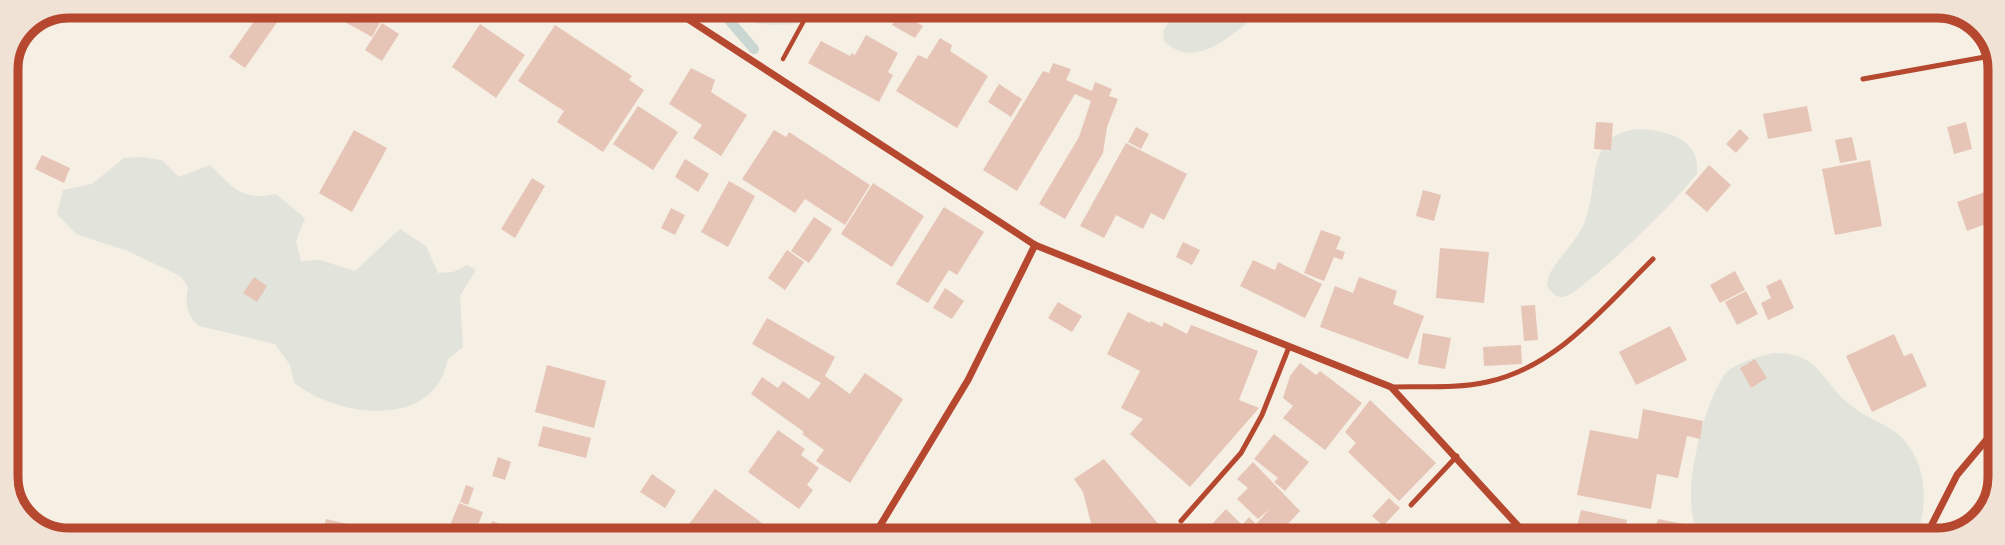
<svg xmlns="http://www.w3.org/2000/svg" width="2005" height="545" viewBox="0 0 2005 545" font-family="'Roboto Condensed',sans-serif">
<style>
.green{fill:#e2e4dc}
.lines{fill:none;stroke-linecap:round;stroke-linejoin:round}
.stream{stroke:#c9d6d2;stroke-width:10}
.building{fill:#e6c5b7}
.path{stroke:#b5482f;stroke-width:4.5}
.service{stroke:#b5482f;stroke-width:5}
.minor{stroke:#b5482f;stroke-width:7}
.rim{fill:none;stroke:#b5482f;stroke-width:9}
</style>
<rect width="100%" height="100%" fill="#f6efe4"/>
<!-- green -->
<g class="green">
<path d="M708 6H840C804 33 746 29 708 6Z"/>
<path d="M1181 6 1326 7C1310 30 1277 22 1253 18 1228 38 1194 70 1164 41L1163 31Z"/>
<path d="M1640 129C1667 131 1700 138 1697 173 1687 191 1580 296 1563 297 1555 298 1550 291 1547 285L1549 275C1559 256 1577 242 1585 221 1600 183 1584 133 1640 129Z"/>
<path d="M142 157 162 160 179 177 210 165C233 188 242 201 276 194L305 218 296 241 301 261 320 260 355 271 400 229 426 246 438 273 453 272 467 265 476 270 460 296 463 347 448 359C434 431 338 417 294 383L290 365 275 344 199 326C186 316 185 302 188 287L180 276 128 251 76 234 57 214 63 190 92 184 124 158Z"/>
<path d="M1774 353C1821 353 1819 379 1849 404 1864 417 1885 423 1899 435 1928 462 1929 505 1915 540H1790C1765 532 1719 545 1701 533 1675 509 1705 399 1725 374 1736 362 1758 357 1774 353Z"/>
</g>
<g class="lines">
<!-- stream -->
<polyline class="stream" points="733,6 729,20 754,49"/>
</g>
<!-- building -->
<g class="building">
<polygon points="316,6 389,6 372,37"/>
<polygon points="536,6 557,6 550,15"/>
<polygon points="264,7 280,18 245,68 229,57"/>
<polygon points="899,12 923,26 915,38 892,25"/>
<polygon points="382,23 399,34 382,61 365,50"/>
<polygon points="480,24 525,55 496,98 452,67"/>
<polygon points="555,25 632,76 629,80 644,90 603,152 557,122 564,111 518,81"/>
<polygon points="866,35 898,53 888,72 893,75 879,102 808,63 821,41 850,56 852,53 855,55"/>
<polygon points="940,38 952,45 950,51 988,76 957,128 896,91 918,55 927,59"/>
<polygon points="1053,63 1071,69 1066,80 1092,91 1095,82 1112,89 1109,96 1118,99 1107,127 1103,153 1065,219 1039,204 1079,137 1091,101 1075,94 1017,191 983,170 1043,71 1049,73"/>
<polygon points="691,68 715,80 711,92 747,115 721,156 693,138 702,125 669,104"/>
<polygon points="999,84 1022,99 1011,117 988,102"/>
<polygon points="638,106 678,132 653,170 613,144"/>
<polygon points="1807,106 1812,131 1768,139 1763,114"/>
<polygon points="1596,122 1613,123 1611,150 1594,149"/>
<polygon points="1966,122 1972,149 1954,154 1947,127"/>
<polygon points="1136,127 1149,134 1141,149 1128,142"/>
<polygon points="1740,129 1749,138 1736,153 1726,144"/>
<polygon points="354,130 387,148 352,212 319,193"/>
<polygon points="774,130 786,137 789,132 870,185 845,225 805,199 795,213 742,179"/>
<polygon points="1852,137 1857,160 1840,163 1835,140"/>
<polygon points="1126,143 1187,174 1164,220 1151,213 1143,229 1116,215 1104,238 1080,226"/>
<polygon points="42,155 70,168 64,183 35,169"/>
<polygon points="685,159 709,174 698,192 675,177"/>
<polygon points="1870,160 1882,226 1835,235 1822,169"/>
<polygon points="1709,165 1731,185 1707,212 1685,193"/>
<polygon points="532,178 545,186 515,238 501,229"/>
<polygon points="729,181 755,196 728,247 701,232"/>
<polygon points="873,183 924,216 892,267 841,234"/>
<polygon points="1999,187 1999,243 1994,245 1986,224 1967,231 1957,202"/>
<polygon points="1423,190 1441,195 1434,221 1416,216"/>
<polygon points="944,207 984,232 957,275 949,270 928,303 896,284"/>
<polygon points="671,208 685,215 675,235 661,228"/>
<polygon points="814,217 832,229 809,263 791,251"/>
<polygon points="1321,230 1341,237 1336,249 1345,252 1342,260 1334,257 1324,281 1304,273"/>
<polygon points="1183,242 1200,250 1192,265 1176,257"/>
<polygon points="1440,248 1489,252 1484,303 1436,298"/>
<polygon points="787,250 804,262 785,290 768,278"/>
<polygon points="1253,260 1275,270 1278,262 1322,284 1305,318 1240,286"/>
<polygon points="1735,271 1745,290 1720,303 1710,285"/>
<polygon points="254,277 267,286 257,302 243,293"/>
<polygon points="1359,277 1397,291 1393,304 1424,316 1408,359 1320,327 1335,286 1353,293"/>
<polygon points="1781,279 1794,308 1768,320 1761,303 1771,298 1766,286"/>
<polygon points="945,288 964,301 952,319 933,308"/>
<polygon points="1746,291 1758,314 1737,325 1725,302"/>
<polygon points="1058,302 1082,316 1072,332 1048,318"/>
<polygon points="1535,305 1538,340 1524,341 1521,306"/>
<polygon points="1128,312 1150,323 1151,321 1162,327 1164,322 1187,334 1191,325 1258,351 1239,400 1259,408 1190,487 1130,434 1143,419 1121,408 1140,371 1107,354"/>
<polygon points="767,318 835,357 825,376 850,394 865,373 903,399 850,483 816,461 824,450 802,434 804,432 751,394 762,377 778,388 783,381 809,399 821,383 752,344"/>
<polygon points="1670,326 1687,360 1636,385 1619,352"/>
<polygon points="1423,333 1451,338 1445,369 1418,364"/>
<polygon points="1894,334 1904,356 1912,353 1927,386 1872,412 1846,356"/>
<polygon points="1521,345 1522,364 1484,366 1483,347"/>
<polygon points="1755,359 1767,378 1751,388 1740,368"/>
<polygon points="1300,363 1316,375 1320,371 1362,403 1325,450 1283,418 1293,406 1283,398 1290,376"/>
<polygon points="547,365 606,381 594,428 535,412"/>
<polygon points="1370,400 1436,463 1399,501 1348,452 1356,443 1345,432"/>
<polygon points="1643,409 1703,421 1700,439 1687,436 1678,478 1657,474 1651,509 1577,495 1590,430 1638,439"/>
<polygon points="543,426 591,438 586,458 538,446"/>
<polygon points="778,430 805,449 801,455 819,468 807,485 813,490 799,509 748,472"/>
<polygon points="1274,434 1309,462 1285,491 1274,482 1278,478 1254,459"/>
<polygon points="498,457 511,462 505,480 492,476"/>
<polygon points="1104,459 1161,527 1142,539 1095,539 1083,492 1074,479"/>
<polygon points="1253,462 1300,511 1287,525 1298,536 1295,539 1198,539 1226,509 1242,525 1249,517 1256,524 1270,509 1258,519 1237,499 1248,488 1237,479"/>
<polygon points="652,474 676,491 665,508 640,492"/>
<polygon points="466,485 474,488 468,505 460,502"/>
<polygon points="715,489 758,520 780,538 694,538 684,531"/>
<polygon points="1389,498 1400,508 1383,526 1372,516"/>
<polygon points="459,503 483,512 473,538 445,538"/>
<polygon points="1581,510 1627,520 1622,539 1574,539"/>
<polygon points="326,519 391,534 390,538 321,538"/>
<polygon points="1658,519 1684,524 1680,539 1653,539"/>
<polygon points="492,521 522,532 520,538 486,538"/>
<polygon points="213,529 236,534 235,538 211,538"/>
<polygon points="631,529 644,538 624,538"/>
</g>
<g class="lines">
<!-- path -->
<polyline class="path" points="783,59 812,6"/>
<!-- service -->
<g class="service">
<polyline points="1863,79 1996,55"/>
<path d="M1391 387C1421 386 1457 389 1487 382 1557 367 1604 307 1653 259"/>
<polyline points="1411,505 1457,456"/>
<polyline points="1181,521 1241,453 1262,415 1289,347"/>
</g>
<!-- minor -->
<g class="minor">
<polyline points="668,6 1035,245 1391,387 1530,539"/>
<polyline points="872,539 968,380 1035,245"/>
<polyline points="1924,540 1957,475 1998,426"/>
</g>
</g>
<!-- crop -->
<path d="M0 0H2005V545H0ZM69 18H1937A51 51 0 0 1 1988 69V477A51 51 0 0 1 1937 528H69A51 51 0 0 1 18 477V69A51 51 0 0 1 69 18Z" fill="#f1e2d6" fill-rule="evenodd"/>
<path class="rim" d="M69 18H1937A51 51 0 0 1 1988 69V477A51 51 0 0 1 1937 528H69A51 51 0 0 1 18 477V69A51 51 0 0 1 69 18Z"/>
</svg>
